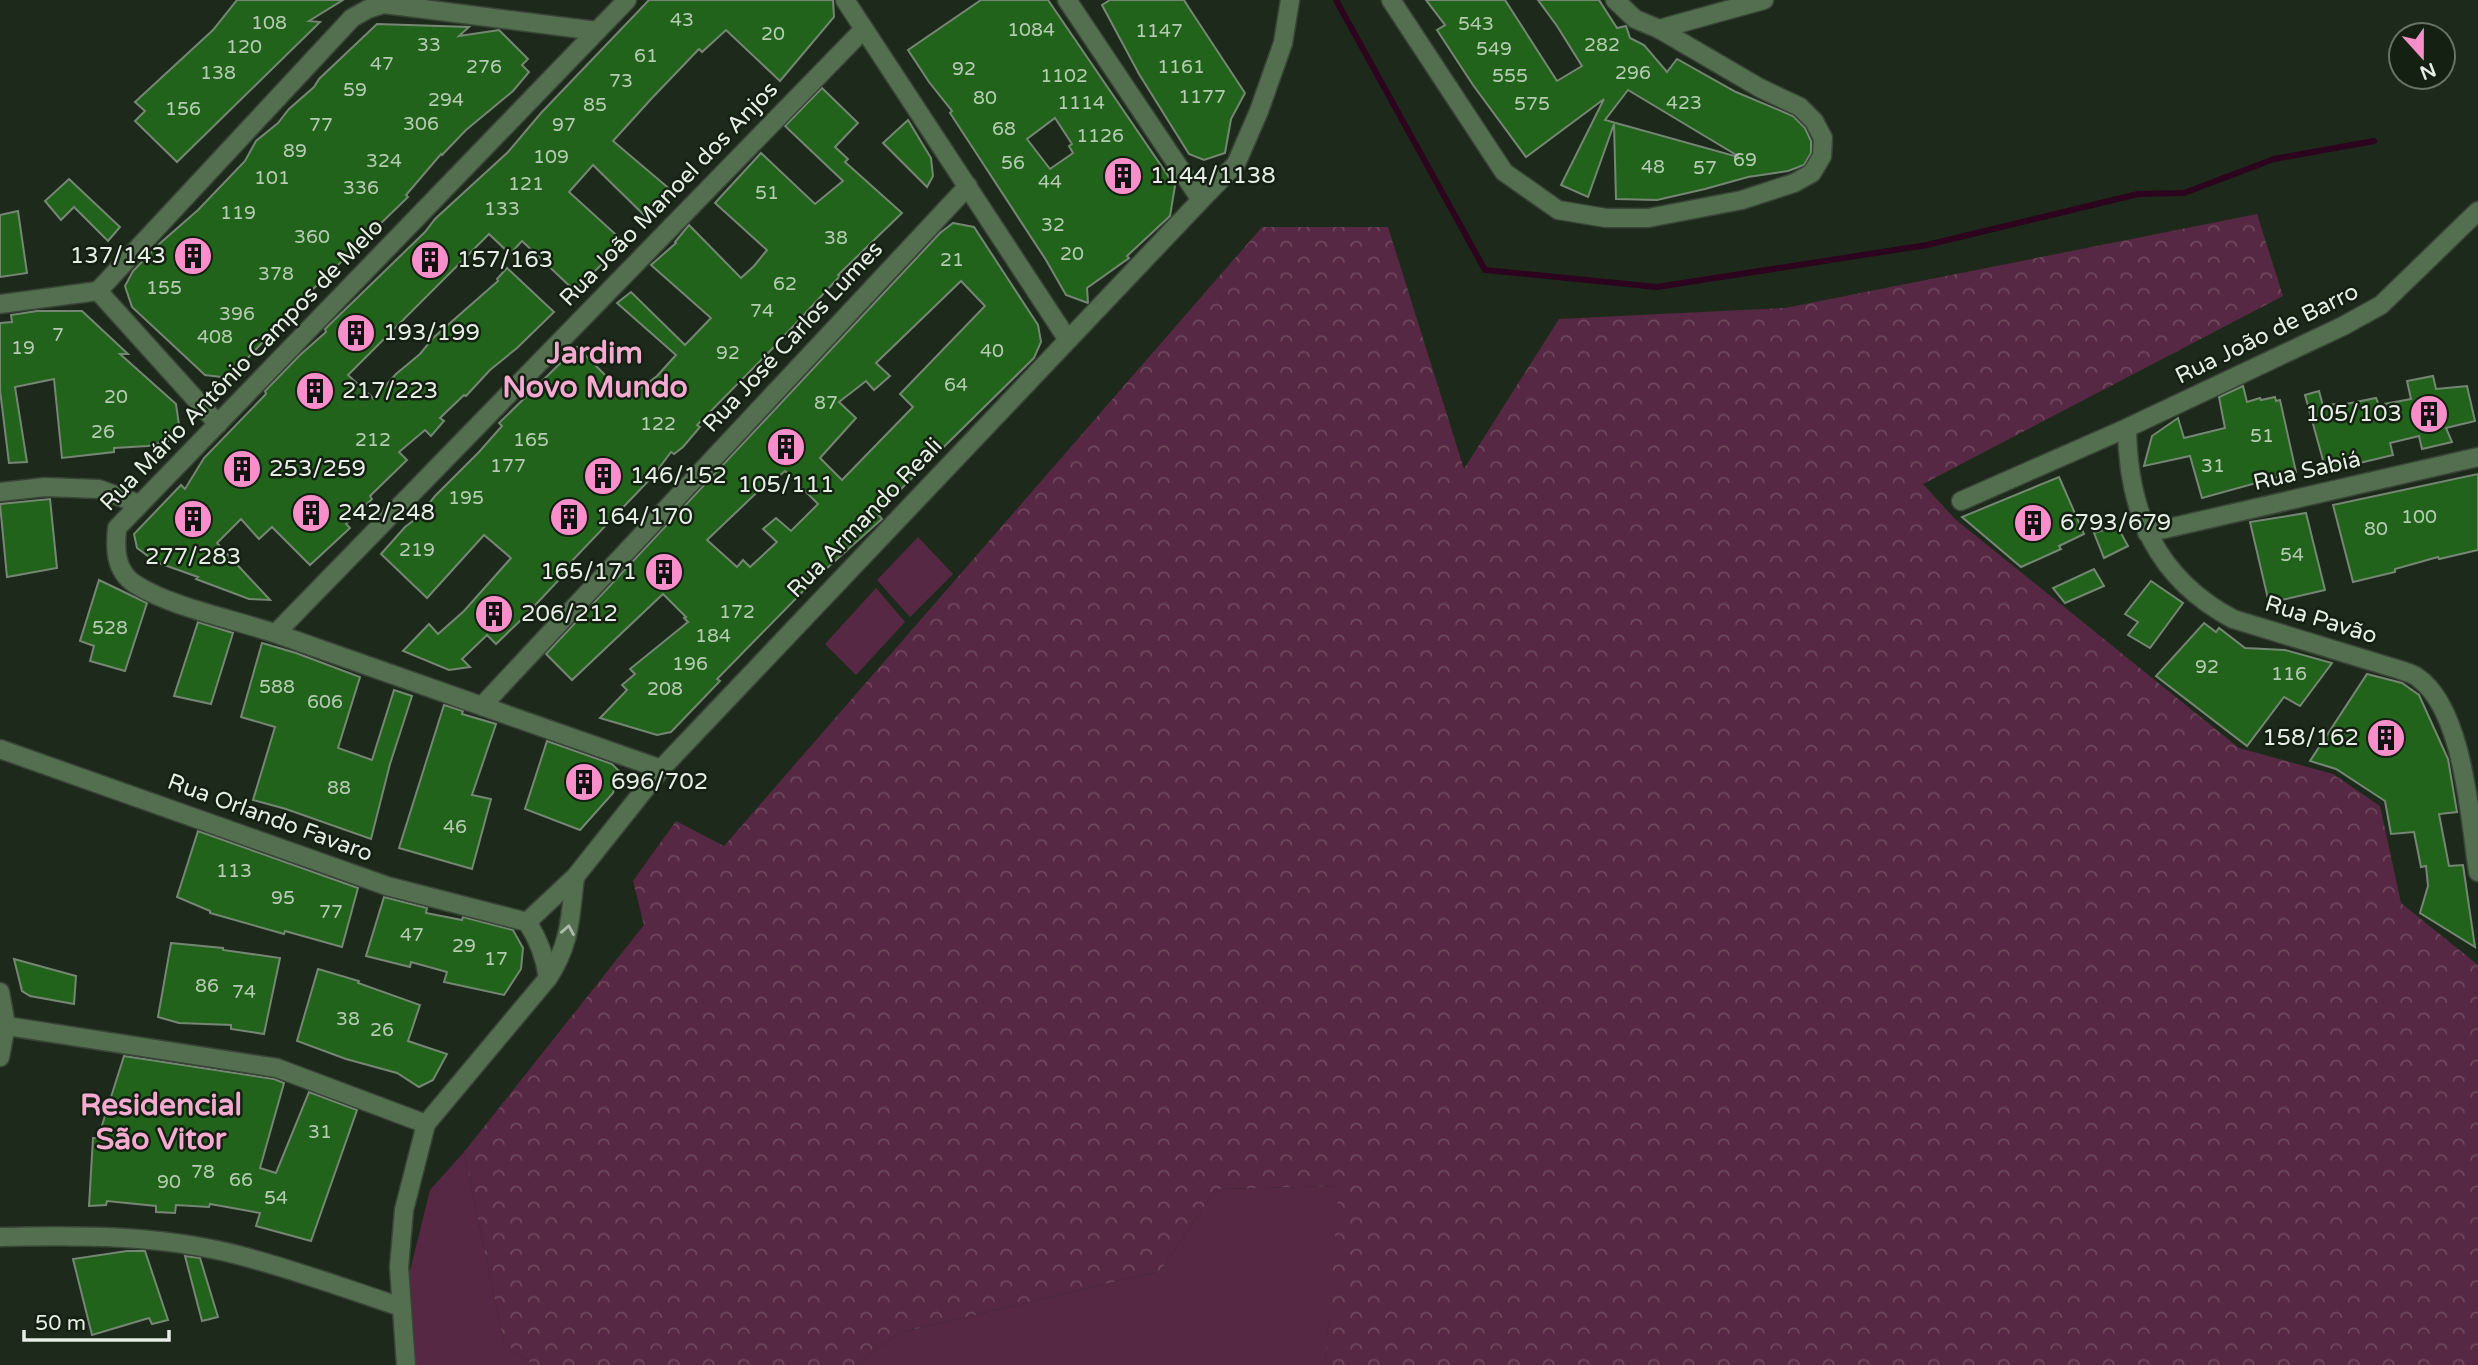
<svg xmlns="http://www.w3.org/2000/svg" width="2478" height="1365" viewBox="0 0 2478 1365" font-family="'Varela Round',sans-serif">
<style>
.green{fill:#572843}
.forest{fill:url(#forest-crowns)}
.lines{fill:none;stroke-linecap:round;stroke-linejoin:round}
.stream{stroke:#2c041d;stroke-width:6}
.building{fill:#22631b;stroke:#768674;stroke-width:2;fill-rule:evenodd}
.minor-casing{stroke:#394537;stroke-width:21}
.tertiary-casing{stroke:#394537;stroke-width:21}
.minor{stroke:#546e50;stroke-width:18}
.tertiary{stroke:#546e50;stroke-width:18}
.oneway{stroke:#acbba9}
.labels{text-anchor:middle;dominant-baseline:central;stroke-width:5;stroke-linejoin:round;paint-order:stroke}
.number-label{font-size:19px;fill:#b5cbb2}
.poi-label{font-size:23px;fill:#e6eee5;stroke:#142012;text-anchor:start}
.street-label{font-size:23px;fill:#e6eee5;stroke:#142012}
.district-label{font-size:30px;font-weight:bold;fill:#f5aad1;stroke:#142012}
</style>
<defs>
<pattern id="forest-crowns" width="20" height="18" patternUnits="userSpaceOnUse" patternTransform="scale(1.75)"><rect width="20" height="18" fill="#572843"/><path d="M2 6a3 3 0 1 1 6 0M12 15a3 3 0 1 1 6 0" fill="none" stroke="#6f485e"/></pattern>
</defs>
<rect width="100%" height="100%" fill="#1d2a1b"/>
<!-- green -->
<g class="green">
<polygon points="918,537 953,574 910,617 877,580"/>
<polygon points="876,588 905,622 856,675 825,644"/>
<polygon points="464,1152 504,1343 534,1365 416,1365 401,1307 430,1190"/>
<polygon points="1340,1186 1325,1365 855,1365 899,1333 1160,1271 1216,1189"/>
</g>
<!-- forest -->
<polygon class="forest" points="2257,214 2283,296 1923,484 1955,519 2239,748 2333,774 2380,806 2401,903 2478,965 2478,1365 1325,1365 1339,1186 1216,1189 1160,1271 899,1333 855,1365 534,1365 504,1343 464,1152 644,925 633,881 676,821 724,846 1262,227 1388,227 1464,469 1559,319 1785,308"/>
<g class="lines">
<!-- stream -->
<polyline class="stream" points="1336,0 1485,270 1657,287 1927,245 2138,194 2184,193 2274,159 2374,141"/>
</g>
<!-- building -->
<g class="building">
<polygon points="237,0 343,0 309,21 320,22 177,162 135,121 145,111 135,102 213,30"/>
<polygon points="649,0 833,0 834,17 780,81 726,30 702,52 699,49 652,98 613,141 672,191 646,217 593,165 569,192 624,242 575,291 522,241 510,254 489,234 348,375 374,399 396,374 420,354 433,338 498,281 497,279 507,268 554,312 517,348 490,370 466,396 464,395 440,418 444,421 431,436 425,430 399,452 407,460 370,496 372,499 346,524 350,528 310,565 272,527 259,539 241,519 217,543 270,600 249,599 196,579 198,577 156,562 137,548 134,534 181,485 185,489 204,458 266,394 265,391 300,355 326,332 325,329 425,232 435,219 508,152 541,113"/>
<path d="M981 0H1048L1175 186 1170 216 1127 256 1129 258 1087 288 1088 303 1066 295 1046 260 950 113 952 111 929 82 908 50ZM1055 118 1072 144 1069 146 1073 153 1050 169 1027 139Z"/>
<polygon points="1110,0 1184,0 1189,8 1245,93 1231,119 1225,153 1204,160 1189,154 1139,74 1102,5"/>
<path d="M1426 0H1505L1557 81 1582 66 1557 26 1538 0H1599L1617 28 1626 26 1630 38 1644 45 1667 72 1677 59 1736 92 1793 116 1805 128 1811 141V153L1804 165 1788 171 1748 177 1705 189 1657 200 1616 199 1614 124 1588 197 1561 185 1604 99 1526 157 1473 85 1437 30 1445 25ZM1628 90 1738 156V157L1605 120Z"/>
<polygon points="377,24 469,27 459,36 499,30 528,59 522,65 529,72 513,91 466,130 442,155 441,154 406,195 408,197 308,294 229,378 205,375 132,307 125,286 133,271 158,245 198,210 245,161 256,141 278,123 289,109 314,87 319,79"/>
<polygon points="822,88 858,123 835,147 848,159 845,162 902,213 838,275 840,276 772,349 697,425 700,427 683,447 674,454 671,452 653,476 568,565 571,567 524,617 496,644 487,635 462,659 470,667 449,670 403,651 429,624 438,634 464,611 511,558 484,535 427,598 381,554 405,527 418,517 435,496 479,452 502,426 499,423 577,347 628,398 657,376 676,355 617,303 631,292 685,345 711,318 651,265 676,243 675,242 689,225 741,278 754,266 767,250 715,203 761,153 815,204 843,181 785,126"/>
<polygon points="908,120 931,158 933,176 927,187 883,143"/>
<polygon points="69,179 120,227 108,241 74,207 61,220 45,201"/>
<polygon points="18,211 27,273 0,277 0,215"/>
<path d="M953 223 974 227 1038 325 1041 342 1034 358 901 489 878 514 882 519 816 578 717 679 720 681 671 732 657 735 600 718 627 690 622 685 635 674 630 669 688 622 684 618 686 617 663 594 572 680 546 654 940 233ZM961 281 985 306 900 394 913 407 842 480 820 458 856 418 839 402 866 381 874 390 890 376 876 363ZM785 471 818 504 791 531 776 518 763 529 777 542 750 567 743 560 737 567 707 540 770 480 772 482Z"/>
<polygon points="37,311 82,311 128,354 120,354 176,404 179,425 168,441 148,446 114,448 114,452 62,458 54,379 15,387 27,462 9,463 0,390 0,323 12,322 11,315"/>
<polygon points="2433,376 2436,389 2467,386 2475,421 2446,428 2452,442 2422,449 2419,436 2390,443 2393,455 2326,471 2305,395 2319,391 2323,406 2336,404 2336,406 2376,398 2379,405 2411,399 2407,381"/>
<polygon points="2243,386 2247,402 2260,398 2261,400 2275,397 2276,401 2280,400 2296,472 2202,498 2190,456 2144,466 2152,436 2178,418 2184,438 2225,428 2219,397"/>
<polygon points="2478,474 2478,550 2439,559 2438,557 2395,569 2395,572 2353,582 2333,505"/>
<polygon points="2059,477 2084,534 2059,546 2061,549 2021,567 1962,517"/>
<polygon points="50,499 57,568 7,577 0,504"/>
<polygon points="2306,513 2325,590 2269,603 2250,522"/>
<polygon points="2117,526 2128,546 2104,558 2094,533"/>
<polygon points="2094,569 2104,586 2065,603 2053,588"/>
<polygon points="99,580 147,603 125,671 90,661 94,646 80,641"/>
<polygon points="2151,581 2183,603 2150,648 2128,635 2138,622 2125,614"/>
<polygon points="198,622 233,633 211,704 174,696"/>
<polygon points="2204,623 2216,632 2219,628 2245,648 2285,650 2332,663 2300,706 2284,697 2247,746 2156,676"/>
<polygon points="262,643 296,653 360,677 338,748 372,760 394,690 412,696 390,764 371,839 286,809 253,800 275,727 241,717"/>
<polygon points="2367,674 2402,683 2419,695 2448,759 2457,812 2439,814 2449,866 2463,865 2475,947 2420,913 2428,886 2426,866 2421,867 2414,832 2391,834 2385,801 2336,769 2310,761"/>
<polygon points="444,705 463,711 462,714 496,724 472,795 491,799 472,869 399,848"/>
<polygon points="547,741 612,764 619,771 613,793 580,830 525,809"/>
<polygon points="198,831 358,888 342,947 285,931 284,934 210,913 210,911 177,897"/>
<polygon points="384,897 427,908 426,913 462,920 463,917 513,930 523,948 521,969 504,995 444,982 447,972 411,962 410,967 366,956"/>
<polygon points="171,943 223,948 223,950 280,958 264,1034 231,1029 231,1025 179,1023 158,1017"/>
<polygon points="14,959 76,976 74,1004 30,996 22,991"/>
<polygon points="318,969 359,981 358,983 420,1005 408,1041 447,1054 433,1080 419,1087 397,1073 346,1059 297,1041"/>
<polygon points="124,1056 274,1079 284,1083 260,1168 276,1173 309,1092 357,1110 311,1241 256,1226 260,1213 210,1204 209,1207 176,1205 175,1213 156,1212 156,1206 107,1201 106,1205 89,1206 93,1138 98,1138"/>
<polygon points="127,1251 145,1251 168,1320 152,1324 149,1318 92,1335 73,1259"/>
<polygon points="185,1256 200,1258 218,1317 202,1321"/>
</g>
<g class="lines">
<defs>
<g id="minor">
<path d="M627 0 117 528C115 549 115 571 135 584 172 608 238 620 280 635 407 679 534 724 661 769"/>
<polyline points="845,0 1068,340"/>
<polyline points="1391,0 1504,172 1558,210 1606,218 1648,218 1742,200 1794,183 1812,173 1822,156 1823,138 1814,121 1800,107 1760,88 1659,29 1635,19 1615,0"/>
<polyline points="1659,29 1764,0"/>
<polyline points="1201,200 1236,164 1259,111 1283,43 1290,0"/>
<polyline points="98,291 352,18 368,9 384,4 597,31"/>
<polyline points="98,291 218,424"/>
<polyline points="0,304 98,291"/>
<path d="M2127 428C2128 512 2156 578 2233 619L2397 669C2403 671 2412 673 2417 677 2464 709 2470 820 2478 872"/>
<polyline points="0,492 45,487 99,489 139,504"/>
<polyline points="1961,501 2127,428 2343,326 2381,305 2478,211"/>
<polyline points="2147,533 2478,457"/>
<polyline points="276,633 864,29"/>
<polyline points="482,706 968,186"/>
<path d="M527 922C539 940 545 956 548 978"/>
<polyline points="0,992 6,1025 0,1057"/>
<polyline points="0,1025 277,1068 426,1124"/>
<path d="M0 1237C79 1235 161 1235 238 1255 293 1269 347 1289 401 1307"/>
<path d="M406 1365 399 1267 404 1210 426 1124 548 978C571 943 570 917 575 877"/>
</g>
<polyline id="tertiary" points="0,749 387,886 527,922 575,877 661,769 1201,200 1067,0"/>
</defs>
<!-- minor casing -->
<use href="#minor" class="minor-casing"/>
<!-- tertiary casing -->
<use href="#tertiary" class="tertiary-casing"/>
<!-- minor -->
<use href="#minor" class="minor"/>
<!-- tertiary -->
<use href="#tertiary" class="tertiary"/>
</g>
<!-- one-way arrows -->
<defs><path id="oneway-chevron" d="M-2-3.5L2.5 0L-2 3.5" fill="none" stroke-width="1.6" stroke-linecap="round" stroke-linejoin="round" transform="scale(1.75)"/></defs>
<use class="oneway" href="#oneway-chevron" transform="translate(568 930) rotate(-80)"/>
<!-- icons -->
<defs>
<symbol id="building-disc" viewBox="-11 -11 22 22"><circle r="9.5" fill="#f98fca" stroke="#142012"/><path d="M-4-6H4V6H1V3H-1V6H-4ZM-2.5-4.3h1.7v1.8h-1.7ZM.8-4.3h1.7v1.8H.8ZM-2.5-1h1.7V.8h-1.7ZM.8-1h1.7V.8H.8Z" fill="#111"/></symbol>
</defs>
<g fill-rule="evenodd">
<use href="#building-disc" x="1101" y="154" width="44" height="44"/>
<use href="#building-disc" x="171" y="234" width="44" height="44"/>
<use href="#building-disc" x="408" y="238" width="44" height="44"/>
<use href="#building-disc" x="334" y="311" width="44" height="44"/>
<use href="#building-disc" x="293" y="369" width="44" height="44"/>
<use href="#building-disc" x="2407" y="392" width="44" height="44"/>
<use href="#building-disc" x="764" y="425" width="44" height="44"/>
<use href="#building-disc" x="220" y="447" width="44" height="44"/>
<use href="#building-disc" x="581" y="454" width="44" height="44"/>
<use href="#building-disc" x="289" y="491" width="44" height="44"/>
<use href="#building-disc" x="547" y="495" width="44" height="44"/>
<use href="#building-disc" x="171" y="497" width="44" height="44"/>
<use href="#building-disc" x="2011" y="501" width="44" height="44"/>
<use href="#building-disc" x="642" y="550" width="44" height="44"/>
<use href="#building-disc" x="472" y="592" width="44" height="44"/>
<use href="#building-disc" x="2364" y="716" width="44" height="44"/>
<use href="#building-disc" x="562" y="760" width="44" height="44"/>
</g>
<g class="labels">
<!-- number labels -->
<g class="number-label">
<text x="682" y="20">43</text>
<text x="269" y="23">108</text>
<text x="1476" y="24">543</text>
<text x="1031" y="30">1084</text>
<text x="1159" y="31">1147</text>
<text x="773" y="34">20</text>
<text x="429" y="45">33</text>
<text x="1602" y="45">282</text>
<text x="244" y="47">120</text>
<text x="1494" y="49">549</text>
<text x="646" y="56">61</text>
<text x="382" y="64">47</text>
<text x="484" y="67">276</text>
<text x="1181" y="67">1161</text>
<text x="964" y="69">92</text>
<text x="218" y="73">138</text>
<text x="1633" y="73">296</text>
<text x="1064" y="76">1102</text>
<text x="1510" y="76">555</text>
<text x="621" y="81">73</text>
<text x="355" y="90">59</text>
<text x="1202" y="97">1177</text>
<text x="985" y="98">80</text>
<text x="446" y="100">294</text>
<text x="1081" y="103">1114</text>
<text x="1684" y="103">423</text>
<text x="1532" y="104">575</text>
<text x="595" y="105">85</text>
<text x="183" y="109">156</text>
<text x="421" y="124">306</text>
<text x="321" y="125">77</text>
<text x="564" y="125">97</text>
<text x="1004" y="129">68</text>
<text x="1100" y="136">1126</text>
<text x="295" y="151">89</text>
<text x="551" y="157">109</text>
<text x="1745" y="160">69</text>
<text x="384" y="161">324</text>
<text x="1013" y="163">56</text>
<text x="1653" y="167">48</text>
<text x="1705" y="168">57</text>
<text x="272" y="178">101</text>
<text x="1050" y="182">44</text>
<text x="526" y="184">121</text>
<text x="361" y="188">336</text>
<text x="767" y="193">51</text>
<text x="502" y="209">133</text>
<text x="238" y="213">119</text>
<text x="1053" y="225">32</text>
<text x="312" y="237">360</text>
<text x="836" y="238">38</text>
<text x="1072" y="254">20</text>
<text x="952" y="260">21</text>
<text x="276" y="274">378</text>
<text x="785" y="284">62</text>
<text x="164" y="288">155</text>
<text x="762" y="311">74</text>
<text x="237" y="314">396</text>
<text x="58" y="335">7</text>
<text x="215" y="337">408</text>
<text x="23" y="348">19</text>
<text x="992" y="351">40</text>
<text x="728" y="353">92</text>
<text x="956" y="385">64</text>
<text x="116" y="397">20</text>
<text x="826" y="403">87</text>
<text x="658" y="424">122</text>
<text x="103" y="432">26</text>
<text x="2262" y="436">51</text>
<text x="373" y="440">212</text>
<text x="531" y="440">165</text>
<text x="508" y="466">177</text>
<text x="2213" y="466">31</text>
<text x="466" y="498">195</text>
<text x="2419" y="517">100</text>
<text x="2376" y="529">80</text>
<text x="417" y="550">219</text>
<text x="2292" y="555">54</text>
<text x="737" y="612">172</text>
<text x="110" y="628">528</text>
<text x="713" y="636">184</text>
<text x="690" y="664">196</text>
<text x="2207" y="667">92</text>
<text x="2289" y="674">116</text>
<text x="277" y="687">588</text>
<text x="665" y="689">208</text>
<text x="325" y="702">606</text>
<text x="339" y="788">88</text>
<text x="455" y="827">46</text>
<text x="234" y="871">113</text>
<text x="283" y="898">95</text>
<text x="331" y="912">77</text>
<text x="412" y="935">47</text>
<text x="464" y="946">29</text>
<text x="496" y="959">17</text>
<text x="207" y="986">86</text>
<text x="244" y="992">74</text>
<text x="348" y="1019">38</text>
<text x="382" y="1030">26</text>
<text x="320" y="1132">31</text>
<text x="203" y="1172">78</text>
<text x="241" y="1180">66</text>
<text x="169" y="1182">90</text>
<text x="276" y="1198">54</text>
</g>
<!-- poi labels -->
<g class="poi-label">
<text x="1150" y="176">1144/1138</text>
<text x="166" y="256" text-anchor="end">137/143</text>
<text x="457" y="260">157/163</text>
<text x="383" y="333">193/199</text>
<text x="342" y="391">217/223</text>
<text x="2402" y="414" text-anchor="end">105/103</text>
<text x="269" y="469">253/259</text>
<text x="630" y="476">146/152</text>
<text x="786" y="485" text-anchor="middle">105/111</text>
<text x="338" y="513">242/248</text>
<text x="596" y="517">164/170</text>
<text x="2060" y="523">6793/679</text>
<text x="193" y="557" text-anchor="middle">277/283</text>
<text x="637" y="572" text-anchor="end">165/171</text>
<text x="521" y="614">206/212</text>
<text x="2359" y="738" text-anchor="end">158/162</text>
<text x="611" y="782">696/702</text>
</g>
<!-- street labels -->
<g class="street-label">
<text transform="translate(669 194) rotate(-46)">Rua João Manoel dos Anjos</text>
<text transform="translate(2267 334) rotate(-26)">Rua João de Barro</text>
<text transform="translate(793 337) rotate(-47)">Rua José Carlos Lumes</text>
<text transform="translate(242 365) rotate(-46)">Rua Mário Antônio Campos de Melo</text>
<text transform="translate(2307 471) rotate(-13)">Rua Sabiá</text>
<text transform="translate(865 518) rotate(-46)">Rua Armando Reali</text>
<text transform="translate(2321 620) rotate(17)">Rua Pavão</text>
<text transform="translate(270 818) rotate(20)">Rua Orlando Favaro</text>
</g>
<!-- district labels -->
<g class="district-label">
<text x="595" y="353">Jardim<tspan x="595" dy="34">Novo Mundo</tspan></text>
<text x="161" y="1105">Residencial<tspan x="161" dy="34">São Vitor</tspan></text>
</g>
</g>
<!-- north arrow -->
<g transform="translate(2422 56) rotate(159)"><circle r="33" fill="#142012" stroke="#687266" stroke-width="2"/>
<path d="M0-5L12 26L0 18L-12 26Z" fill="#f98fca"/>
<text y="-10" font-size="19" font-weight="bold" text-anchor="middle" fill="#e6eee5">N</text>
</g>
<!-- scale -->
<path d="M24 1330v10h145v-10" fill="none" stroke="#e6eee5" stroke-width="3.5"/>
<text x="35" y="1330" font-size="21" fill="#e6eee5" stroke="#142012" stroke-width="5" paint-order="stroke">50 m</text>
</svg>
